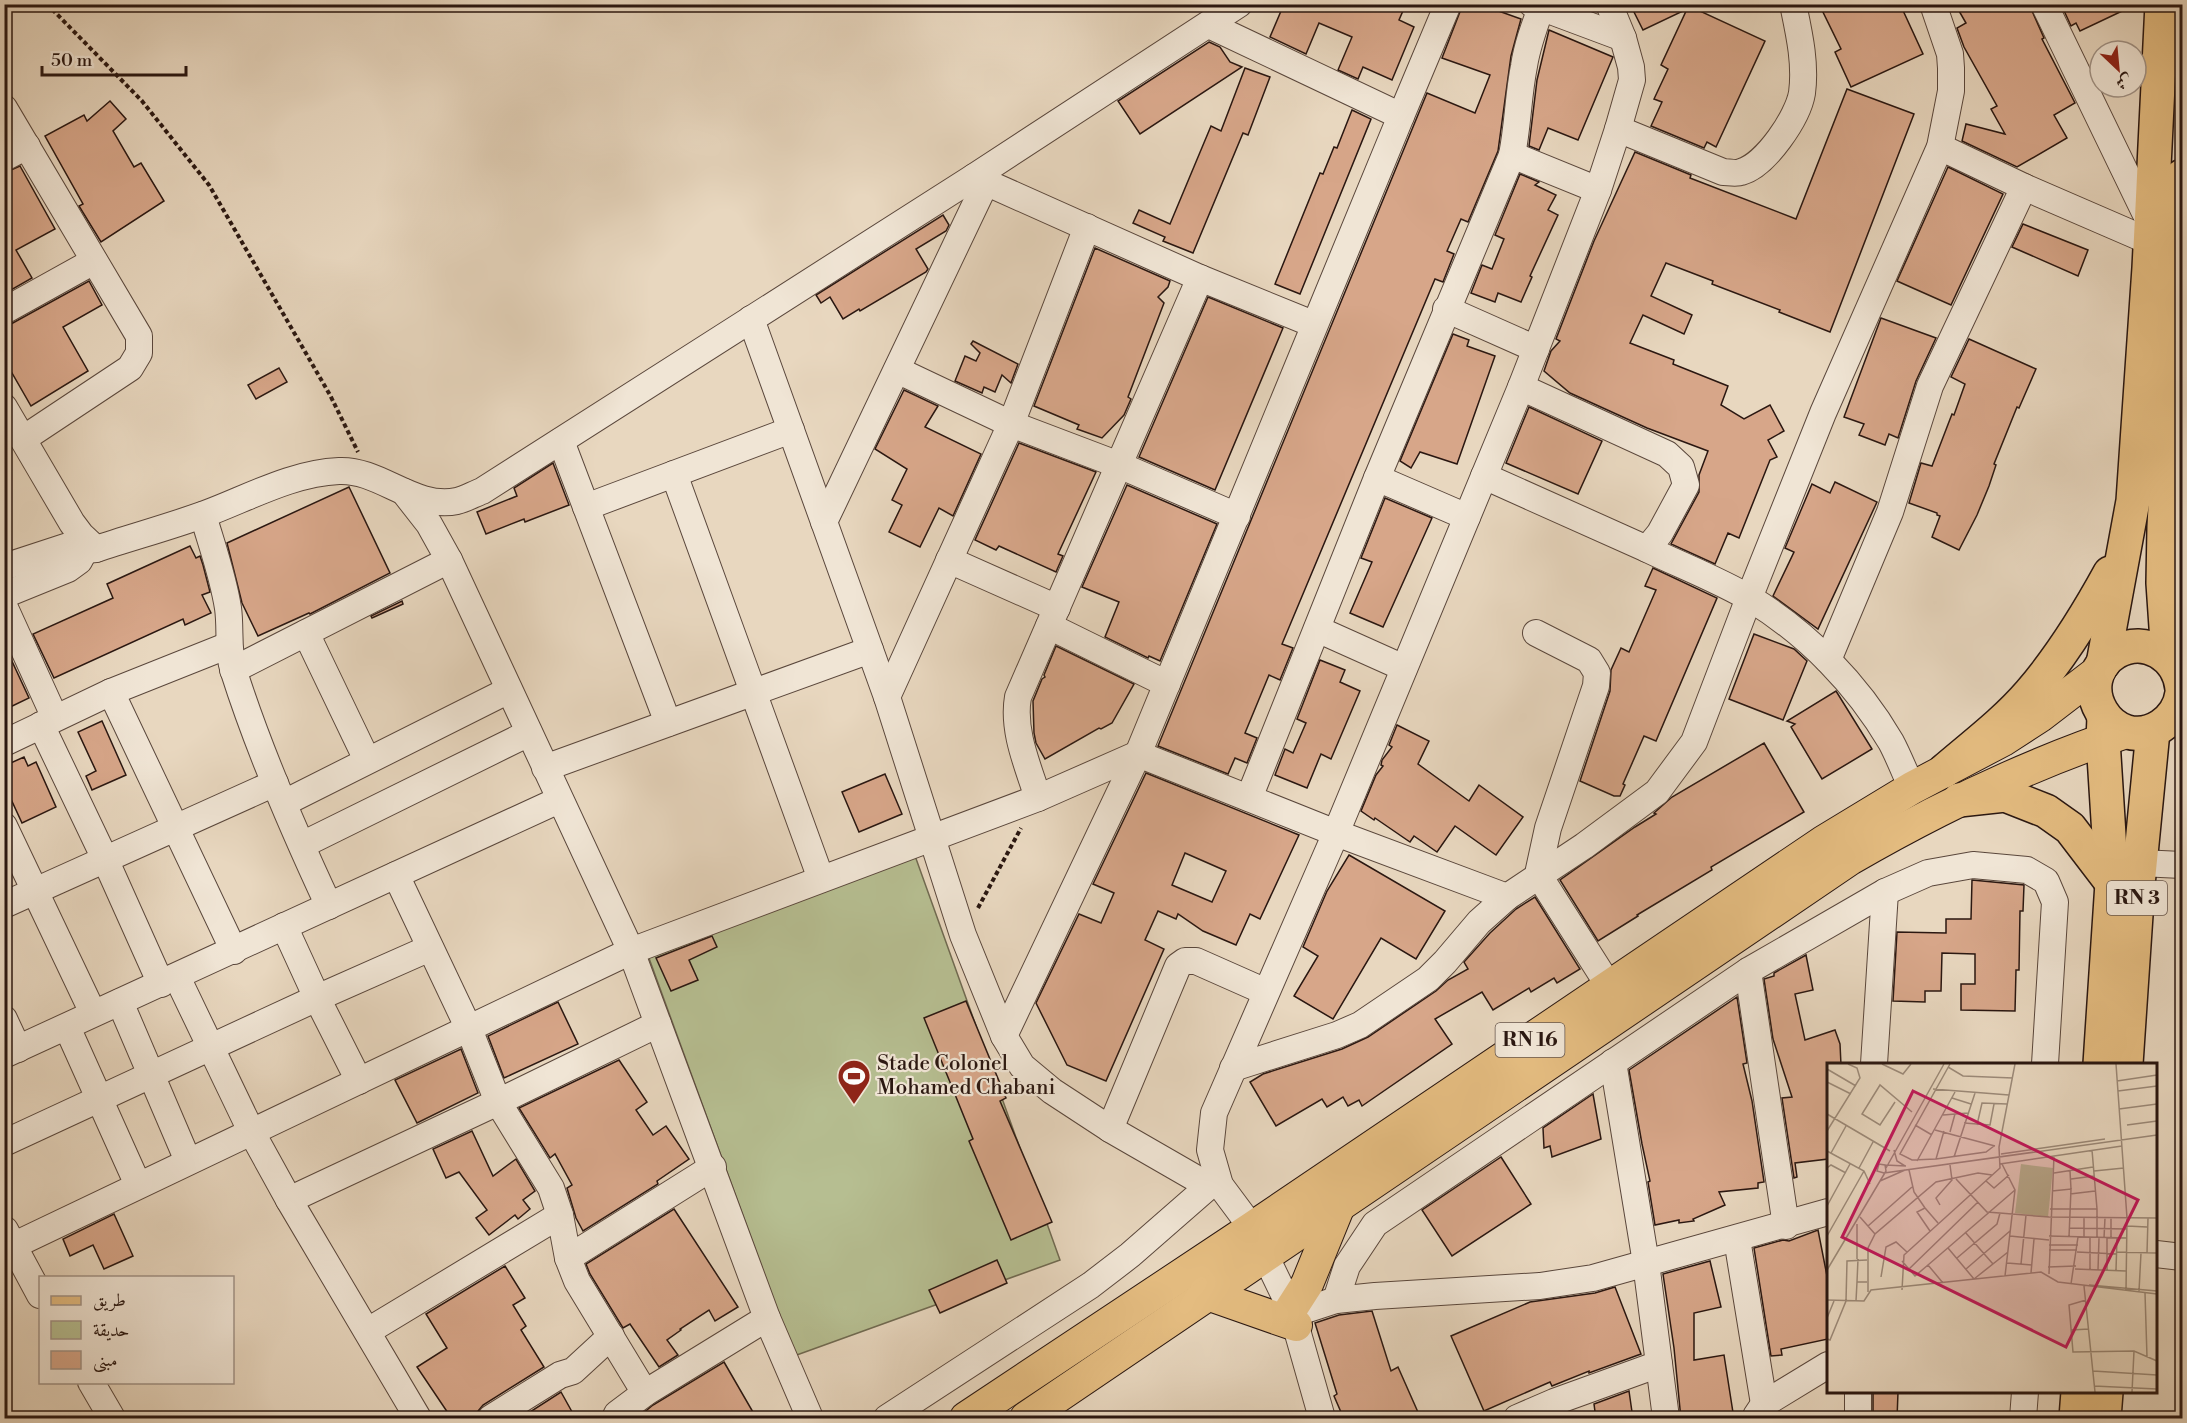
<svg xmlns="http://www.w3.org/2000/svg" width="2187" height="1423" viewBox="0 0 2187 1423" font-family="'Libre Bodoni',Amiri,serif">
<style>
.green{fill:#b6be91;stroke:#706a51;stroke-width:1.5}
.building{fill:#d7a689;stroke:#2a1711;stroke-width:1.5;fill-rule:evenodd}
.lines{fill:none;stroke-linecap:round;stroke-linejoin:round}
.minor-casing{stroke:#5a473c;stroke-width:28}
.major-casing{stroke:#2a1711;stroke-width:34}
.highway-casing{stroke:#2a1711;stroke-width:36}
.path{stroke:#2a1711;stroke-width:4;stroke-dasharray:4.5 3;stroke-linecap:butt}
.minor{stroke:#f0e5d5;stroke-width:26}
.major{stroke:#e4bc80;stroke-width:32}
.highway{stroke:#e4bc80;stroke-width:33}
.labels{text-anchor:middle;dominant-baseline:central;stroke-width:4.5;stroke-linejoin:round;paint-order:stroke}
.shield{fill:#f0e5d5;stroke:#65554c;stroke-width:1.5}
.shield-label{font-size:20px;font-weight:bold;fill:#2a1711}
.poi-label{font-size:21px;fill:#2a1711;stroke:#f0e5d5;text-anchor:start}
.inset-road{fill:none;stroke:#9c8a79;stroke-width:1.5}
.view{fill:#c2185b;fill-opacity:0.15;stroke:#c2185b;stroke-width:3}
.inset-edge{fill:none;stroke:#2a1711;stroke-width:3}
</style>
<rect width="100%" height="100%" fill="#e8d7bf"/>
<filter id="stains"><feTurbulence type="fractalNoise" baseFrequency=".00333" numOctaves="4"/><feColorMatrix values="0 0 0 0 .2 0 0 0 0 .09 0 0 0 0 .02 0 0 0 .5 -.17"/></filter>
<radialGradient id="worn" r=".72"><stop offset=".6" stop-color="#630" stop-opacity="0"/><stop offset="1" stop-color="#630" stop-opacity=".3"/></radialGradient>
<!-- green -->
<polygon class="green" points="914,853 1060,1260 794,1356 646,950"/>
<!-- building -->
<g class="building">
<polygon points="1284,4 1406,4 1399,20 1414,27 1392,80 1363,67 1358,79 1338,70 1352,37 1319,23 1306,54 1270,37"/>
<polygon points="1463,4 1479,4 1521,19 1511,56 1498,151 1468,222 1461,219 1447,251 1454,254 1443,282 1435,279 1282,644 1293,648 1280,680 1269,675 1245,733 1257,738 1247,763 1235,758 1228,774 1158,746 1427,93 1475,113 1490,75 1442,58"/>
<polygon points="1630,4 1696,4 1691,7 1765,41 1716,147 1707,142 1704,148 1651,126 1662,102 1654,99 1668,69 1661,65 1687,9 1643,30"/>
<polygon points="1819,4 1900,4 1923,54 1851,87 1835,52 1841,49"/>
<polygon points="1955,4 2029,4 2044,38 2042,39 2075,103 2054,115 2067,138 2017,167 1962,141 1966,124 2005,134 1991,109 1997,106 1964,47 1957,28 1966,23"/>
<polygon points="2061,4 2137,4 2080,31 2076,23 2071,26"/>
<polygon points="1549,30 1613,57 1578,140 1548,128 1539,150 1529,146 1537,80"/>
<polygon points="1209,42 1220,47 1230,62 1242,67 1140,134 1118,101"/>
<polygon points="1245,68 1270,77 1248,135 1243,133 1193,253 1163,241 1165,237 1133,223 1139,210 1170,224 1211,126 1221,131"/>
<polygon points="1847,89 1914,114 1830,332 1779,312 1780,310 1712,284 1713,281 1666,263 1651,296 1692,315 1684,334 1643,315 1630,343 1674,360 1673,364 1728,386 1721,405 1744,419 1770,405 1784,431 1768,440 1777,457 1770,460 1739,538 1728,533 1715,564 1671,544 1699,492 1699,475 1708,451 1647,428 1570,393 1544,371 1551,351 1560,341 1556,339 1594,241 1635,152 1691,175 1690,178 1796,219"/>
<polygon points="110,101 126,119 113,131 134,167 141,163 164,201 101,242 79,206 83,204 45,136 84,115 87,121"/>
<polygon points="1352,110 1371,119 1300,294 1275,284 1320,173 1323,174 1334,147 1337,148"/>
<polygon points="20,166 55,229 16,250 32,278 4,294 4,173"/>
<polygon points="1948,167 2003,194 1951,305 1897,281"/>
<polygon points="1520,174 1539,182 1535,185 1556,195 1548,210 1558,215 1530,276 1532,277 1521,302 1498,293 1495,302 1471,293 1482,265 1492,269 1504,239 1495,235"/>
<polygon points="943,215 949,225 946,231 916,249 928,269 926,272 860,311 859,309 843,319 830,297 821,303 816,295"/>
<polygon points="2023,224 2088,250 2078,276 2012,247"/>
<polygon points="1095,248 1170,281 1168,287 1158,297 1164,303 1128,397 1131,399 1124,415 1102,438 1077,429 1079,425 1034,406"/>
<polygon points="89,281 102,305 63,327 88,371 31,406 4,359 4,326 11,324"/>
<polygon points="1208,297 1283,328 1215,490 1139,457"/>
<polygon points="1881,318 1936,338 1916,381 1898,438 1889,434 1885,445 1859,435 1864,424 1844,417"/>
<polygon points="1453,334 1469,340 1467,346 1495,356 1457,464 1420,452 1411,468 1400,461"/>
<polygon points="1969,339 2036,369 2019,408 2017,407 1994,464 1996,465 1989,486 1977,515 1959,550 1932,537 1940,516 1937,515 1937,513 1909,503 1921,463 1932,466 1952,414 1954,415 1965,384 1951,377"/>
<polygon points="973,341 1018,364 1011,383 1002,375 995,392 984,387 982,393 955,381 965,356 976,361 980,353 971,344"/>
<polygon points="279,368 287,382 256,399 248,385"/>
<polygon points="904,390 938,406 925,427 981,454 953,516 939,508 920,547 889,532 902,505 892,500 907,469 875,449"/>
<polygon points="1529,407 1602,441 1578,494 1506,463"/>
<polygon points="1019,443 1096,472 1058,554 1063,556 1056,572 999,546 996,550 975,540"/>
<polygon points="553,463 569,505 525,522 524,519 486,534 477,512 517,496 514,488"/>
<polygon points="1835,482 1877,502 1818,629 1773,596 1794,552 1785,548 1812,484 1830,493"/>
<polygon points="1127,485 1217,524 1160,661 1149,656 1148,658 1105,637 1119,602 1082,587"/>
<polygon points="349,487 390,573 310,614 309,613 258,636 242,603 227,543"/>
<polygon points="1385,498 1432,518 1383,627 1350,613 1372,562 1361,558"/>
<polygon points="190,546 196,558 200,556 203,565 210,592 202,595 211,613 185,625 183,619 54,678 33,634 113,598 107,584"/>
<polygon points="1653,568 1717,598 1656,741 1644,736 1623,784 1625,785 1620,796 1614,796 1580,781 1610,691 1611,670 1621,648 1629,652 1656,590 1645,586"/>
<polygon points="402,601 403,604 372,618 371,616"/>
<polygon points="1754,634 1794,649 1807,661 1783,720 1729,699"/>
<polygon points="4,644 29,698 4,710"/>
<polygon points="1056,646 1134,684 1112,723 1101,729 1099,728 1045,759 1036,743 1034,733 1033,701 1042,679 1045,677 1044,675"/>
<polygon points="1320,660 1345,670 1340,682 1360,691 1331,759 1321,754 1307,788 1275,775 1285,749 1293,753 1306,723 1297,719"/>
<polygon points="1836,691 1872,749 1822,779 1791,727 1795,724 1787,721"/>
<polygon points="102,721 126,775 92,790 86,776 96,771 78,732"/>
<polygon points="1397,725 1429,741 1418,764 1469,801 1479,785 1523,817 1496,855 1455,826 1437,852 1414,836 1410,842 1375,818 1374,820 1361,811 1376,775 1383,766 1381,765 1382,760 1392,747 1389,745"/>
<polygon points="1764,743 1804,812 1711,867 1712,870 1637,915 1638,916 1598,941 1560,880 1635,827 1656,814 1654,813 1672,797"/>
<polygon points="24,757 28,766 36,762 56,807 22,823 4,784 4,766"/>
<path d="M1146 773 1299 835 1260 919 1250 914 1236 945 1203 931 1178 914 1176 919 1158 911 1145 940 1164 949 1106 1081 1067 1065 1036 1003 1079 914 1101 923 1114 893 1093 884ZM1185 853 1226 871 1212 902 1172 885Z"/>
<polygon points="885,774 902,814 859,832 842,792"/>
<polygon points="1349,855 1445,911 1416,959 1381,938 1333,1019 1294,996 1318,956 1303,947 1327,891"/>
<polygon points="1972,880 2024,885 2023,911 2020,911 2019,970 2016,970 2015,1011 1961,1010 1961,984 1975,984 1975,954 1942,953 1941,991 1925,991 1925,1002 1893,1001 1897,932 1946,933 1946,919 1971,919"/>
<polygon points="1535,897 1580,969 1557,983 1554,978 1531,992 1529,988 1493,1010 1482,992 1435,1019 1452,1044 1362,1106 1359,1100 1348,1106 1343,1097 1327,1107 1322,1099 1276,1126 1250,1082 1263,1074 1342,1049 1368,1037 1436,991 1448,980 1468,969 1464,962 1490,933 1516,909"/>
<polygon points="712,936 717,947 689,960 698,980 671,991 656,958"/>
<polygon points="1806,955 1813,990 1795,994 1805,1040 1835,1030 1840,1044 1841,1065 1828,1065 1828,1159 1795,1163 1797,1177 1794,1178 1782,1098 1792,1097 1773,1039 1764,979 1774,976 1774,973"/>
<polygon points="1737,997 1747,1063 1743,1064 1752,1101 1764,1182 1758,1183 1758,1188 1719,1192 1725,1205 1693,1219 1694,1221 1679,1223 1679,1220 1655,1225 1648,1182 1650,1181 1642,1144 1629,1070"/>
<polygon points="966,1001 1006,1098 1000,1101 1052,1222 1011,1240 969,1141 973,1139 924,1018"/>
<polygon points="558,1002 578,1044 504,1078 488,1036"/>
<polygon points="461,1049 478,1093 417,1123 395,1080"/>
<polygon points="619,1060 647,1102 636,1110 653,1135 666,1126 689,1159 657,1181 658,1184 583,1231 576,1218 567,1188 572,1185 555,1154 550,1158 519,1108"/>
<polygon points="1593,1094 1601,1139 1552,1157 1550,1146 1544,1148 1543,1128"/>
<polygon points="472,1131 493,1176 516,1159 535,1191 523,1200 530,1209 518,1219 515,1215 489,1235 476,1218 487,1210 459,1172 446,1178 433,1149"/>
<polygon points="1501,1157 1531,1204 1452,1256 1422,1210"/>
<polygon points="674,1209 738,1307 715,1321 709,1310 680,1329 681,1330 667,1340 678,1355 659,1367 630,1324 623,1328 590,1274 586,1264"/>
<polygon points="114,1214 133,1256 104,1269 93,1245 70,1256 63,1239"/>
<polygon points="1818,1230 1828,1281 1828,1339 1781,1349 1782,1355 1771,1356 1754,1248 1783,1240 1789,1241"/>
<polygon points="997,1260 1007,1283 940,1313 929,1290"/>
<polygon points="1710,1261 1721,1307 1694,1313 1694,1360 1724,1355 1734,1419 1681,1419 1674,1348 1663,1274"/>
<polygon points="505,1266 525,1298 513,1305 526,1326 521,1330 544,1367 483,1405 478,1411 476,1419 452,1419 417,1367 447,1348 426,1314"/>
<polygon points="1615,1287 1641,1354 1589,1373 1589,1371 1552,1386 1550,1382 1484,1411 1451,1336 1530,1302 1595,1293"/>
<polygon points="1372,1311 1391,1371 1398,1367 1421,1419 1344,1419 1334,1396 1337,1394 1315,1323 1339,1315"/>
<polygon points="724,1362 757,1419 636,1419 653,1405"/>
<polygon points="1629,1391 1633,1419 1596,1419 1594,1404"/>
<polygon points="561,1392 576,1419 519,1419"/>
<polygon points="1873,1392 1898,1392 1897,1419 1873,1419"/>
</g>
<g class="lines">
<defs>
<g id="minor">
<polyline points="1532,4 1623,38"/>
<polyline points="2044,4 2151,225"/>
<polyline points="4,108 139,336 139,353 130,368 23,439"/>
<polyline points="1401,116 1448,4"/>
<path d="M1618 129 1723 172C1728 172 1736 174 1741 172 1766 165 1798 117 1802 93 1806 63 1799 33 1793 4"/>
<polyline points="1940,147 2024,187 2151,242"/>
<polyline points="1512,155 1598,190"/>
<polyline points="4,158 27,146"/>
<polyline points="974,177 1200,278 1313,324"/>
<polyline points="1446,309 1536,349"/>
<polyline points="4,311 94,261"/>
<polyline points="751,319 887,697 963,935 1004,1036 1022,1066 1052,1091 1110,1129 1209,1186"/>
<polyline points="897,370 1011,424 1119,465 1237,516"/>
<polyline points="4,407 72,523 81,535 96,549"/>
<polyline points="561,441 668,723"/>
<polyline points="674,474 821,879"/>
<polyline points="1484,476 1647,549 1660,533 1686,485 1681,467 1667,454 1521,387"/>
<polyline points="1377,478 1467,517"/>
<polyline points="404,492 429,524 449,560 631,951 767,1318 810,1418"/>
<polyline points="586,507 791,430"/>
<path d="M203 515C212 546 223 576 228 608 231 629 227 651 234 672 259 751 294 831 329 906"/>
<polyline points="824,522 986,182"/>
<path d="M1647 549C1680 565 1719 580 1751 599 1808 634 1857 684 1891 742 1899 757 1905 773 1912 788"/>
<polyline points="949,560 1057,608"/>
<path d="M4 567 68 546 85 550 96 549C132 537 169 527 205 514 248 498 292 473 339 471 380 469 414 510 457 501 465 499 474 494 482 491L974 177 1239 4"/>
<polyline points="4,595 68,569 79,561 85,550"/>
<polyline points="4,606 55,718"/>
<polyline points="1049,626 1167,684"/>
<polyline points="1317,629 1404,668"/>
<polyline points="306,633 367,760"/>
<polyline points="1536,633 1589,660 1597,673 1596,686 1548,828 1538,874 1609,986"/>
<polyline points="1828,660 1890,512 1930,386 2024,187"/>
<polyline points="233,670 449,560"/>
<polyline points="111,692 234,951"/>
<polyline points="887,697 1011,424 1087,227"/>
<polyline points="41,725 105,859 161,984"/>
<polyline points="4,743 111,692 229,645"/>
<polyline points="545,768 870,650"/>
<path d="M1038 798C1028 766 1012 731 1018 697L1200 278"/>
<path d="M1249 798 1377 478 1512 155C1518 125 1518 96 1524 66 1527 46 1534 27 1541 8"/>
<polyline points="284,803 509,690"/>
<polyline points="4,826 93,1013"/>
<polyline points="302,845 529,733"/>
<polyline points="2140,863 2182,865"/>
<polyline points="396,875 469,1029 498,1102 551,1188 560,1215 568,1258 713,1167"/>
<polyline points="4,905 275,783"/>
<polyline points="284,926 317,998 359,1081"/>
<polyline points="1748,971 1786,1226"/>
<polyline points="177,977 251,1131 289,1200"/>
<polyline points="120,1002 188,1161"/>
<polyline points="4,1019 18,1049"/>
<polyline points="67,1027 138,1185"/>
<polyline points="1004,1036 1138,754 1401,116 1209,25"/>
<polyline points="4,1055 559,800"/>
<polyline points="1613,1062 1646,1263 1666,1418"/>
<polyline points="1874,1064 1885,892"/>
<polyline points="1233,1068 1337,1035 1360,1025 1428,979 1445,962 1479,922 1507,897 1584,846 1657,792 1694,742 1749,598 1823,413 1940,147 1951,91 1951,68 1950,54 1933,4"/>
<polyline points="1110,1129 1178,966 1185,961 1196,961 1266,992"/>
<polyline points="4,1143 317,998 430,948"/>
<polyline points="5,1230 40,1295"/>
<polyline points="1737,1239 1764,1404"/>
<polyline points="4,1250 631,951 1038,798 1138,754 1336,833 1507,897"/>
<polyline points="2156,1254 2182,1257"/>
<polyline points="568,1258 577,1281 645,1393"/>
<polyline points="1336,1300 1347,1266 1375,1224 1748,971 1885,892 1928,873 1973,865 2027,870 2046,881 2055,902 2045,1064"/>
<polyline points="1293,1314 1336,1300 1375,1296 1540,1286 1593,1278 1828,1212"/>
<polyline points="368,1331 560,1215"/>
<polyline points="91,1382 112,1418"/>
<polyline points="1756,1416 1764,1404 1828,1365"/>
<polyline points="418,1418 289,1200 498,1102 658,1024"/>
<polyline points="491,1418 560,1375 573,1371 611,1336"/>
<polyline points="615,1418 617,1414 645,1393 767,1318"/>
<polyline points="887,1418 1091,1285 1130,1255 1209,1186 1220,1185"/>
<polyline points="1322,1418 1291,1309 1252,1228 1220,1185 1210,1150 1214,1113 1336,833 1521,387 1598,190 1618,129 1632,80 1631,67 1623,38 1609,4"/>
<polyline points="1517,1418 1554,1402 1659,1364"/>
<polyline points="1858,1418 1858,1392"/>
<polyline points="2023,1418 2025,1392"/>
</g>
<g id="major">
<polyline points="1210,1295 1296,1325"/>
<polyline points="1291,1309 1307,1284 1338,1208"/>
<polyline points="966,1418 1252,1228 1823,842 1912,788 2003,740 2040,716 2100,670"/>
<path d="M1026 1418 1850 859C1938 808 2030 764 2126 732"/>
</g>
<g id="highway">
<polyline points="2168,656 2163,583 2164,527 2182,176"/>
<polyline points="2103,664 2133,501 2149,268 2162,4"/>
<path d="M2182 689C2179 657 2146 635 2116 652 2067 682 2112 757 2161 726 2173 718 2180 708 2182 693"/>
<path d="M1944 771C1973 746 2005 722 2030 693 2062 656 2087 615 2110 573"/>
<polyline points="1959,800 2005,795 2046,811 2070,828 2112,883"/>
<polyline points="2100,1064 2112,883 2103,740 2104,717"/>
<polyline points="2126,1064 2138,885 2153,731"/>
<polyline points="2076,1418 2078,1392"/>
<polyline points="2104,1418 2106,1392"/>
</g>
</defs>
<!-- minor casing -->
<use href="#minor" class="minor-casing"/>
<!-- major casing -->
<use href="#major" class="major-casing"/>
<!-- highway casing -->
<use href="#highway" class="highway-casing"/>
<!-- path -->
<g class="path">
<polyline points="47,4 142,101 209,185 330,395 358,452"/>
<polyline points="978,908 1021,828"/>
</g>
<!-- minor -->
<use href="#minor" class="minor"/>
<!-- major -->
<use href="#major" class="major"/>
<!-- highway -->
<use href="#highway" class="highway"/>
</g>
<!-- icons -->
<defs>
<symbol id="stadium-pin" viewBox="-11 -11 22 30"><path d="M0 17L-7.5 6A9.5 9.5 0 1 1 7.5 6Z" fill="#8f2418" stroke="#f0e5d5"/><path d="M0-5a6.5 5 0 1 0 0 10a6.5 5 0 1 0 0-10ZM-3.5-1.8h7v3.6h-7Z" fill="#fff"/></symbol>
</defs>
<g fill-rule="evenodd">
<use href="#stadium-pin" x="835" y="1057" width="38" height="52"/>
</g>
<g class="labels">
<!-- shield labels -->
<g class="shield">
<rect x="2107" y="881" width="60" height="34" rx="4.5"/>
<rect x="1495.5" y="1023" width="69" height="34" rx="4.5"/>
</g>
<g class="shield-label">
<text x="2137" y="898">RN 3</text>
<text x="1530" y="1040">RN 16</text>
</g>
<!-- poi labels -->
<g class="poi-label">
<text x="877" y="1064">Stade Colonel<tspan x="877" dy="24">Mohamed Chabani</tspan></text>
</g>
</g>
<!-- overview -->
<g transform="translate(1827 1063)">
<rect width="330" height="330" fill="#e8d7bf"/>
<path d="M194 101 226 105 221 154 188 150Z" fill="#b6be91"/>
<path class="inset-road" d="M55 1 76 11 84 1M123 1 73 91 85 97 109 96 159 89 167 83M289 1 300 155 299 228M121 4 136 13 186 15M0 6 29 23M290 18 330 12M0 19 24 31M106 26 182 32M291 28 330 23M125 35 144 41M68 39 53 62 35 51 53 22 85 49M292 46 330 41M0 51 63 88M116 52 141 50M137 60 163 62 167 41M88 62 105 72M150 62 155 40 180 41M300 62 330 58M108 67 168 83M0 68 33 15 30 5 21 1M123 69 128 51M67 87 70 98 78 103M0 88 37 108 43 121M4 90 19 63M174 91 278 76M127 94 148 30M109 96 117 68M90 98 128 29M173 101 295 83M175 101 188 127 178 213M58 102 79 103M0 105 4 102 19 110M32 105 46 79M59 105 117 1M82 107 87 129 98 145M243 108 244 126M267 108 297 105M57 110 330 72M227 110 266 104M129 116 160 149 222 154 330 155M244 116 267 113M53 118 78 107M159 118 167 125 182 112M225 128 244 126 242 174M243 131 268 128M113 142 109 135 125 117 123 102M0 143 23 101M223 146H270L265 87M270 146V174M33 154 48 171M41 163 85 124M300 163 320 164M243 165 300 166M103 168 90 149 98 145 111 160M138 169 166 201M0 173 37 108M183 173 222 177M222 173 300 175M257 174V155M277 175 278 155M284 175V155M222 182H251M121 185 147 216M222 187H250M250 189 290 191M290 189 330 190M320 190 321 155M130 195 170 161 173 150M30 196V161M75 198 88 213 101 202M180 200 205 202M194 201 199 152M221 204 249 203M82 206 151 139M139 206 183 168M248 206 299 208M0 207 59 108 58 102 52 101 50 108 57 110M263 207V174M271 207 272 175M280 207V175M289 207 290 175M204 210 207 176M222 211 227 93M54 214 59 184 69 179 80 189M147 216 181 189M30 219 31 196M116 220 101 202 188 127M244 221 251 174M262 222 330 228M257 223 268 329M75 227 77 192 173 105 172 84 188 1M312 228 314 190M41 229V185L48 171 109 119 151 110 165 112M318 230 320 294M0 237 37 238 44 227 214 209 231 219 330 231M259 237 242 242 246 289 307 288 330 298M29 238 30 219H40M0 255 7 238M244 267 262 266M0 276 3 277 19 238 20 198 40 197M266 308 330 312M267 323 330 326M305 329 307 288"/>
<path class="view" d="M86 28 311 137 239 284 15 174Z"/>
<rect width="330" height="330" class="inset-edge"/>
</g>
<!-- margin -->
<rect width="2187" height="1423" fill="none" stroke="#e8d7bf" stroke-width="24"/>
<rect x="6" y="6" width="2175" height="1411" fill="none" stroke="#2a1711" stroke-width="3"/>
<rect x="12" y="12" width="2163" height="1399" fill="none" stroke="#2a1711" stroke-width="1.5"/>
<!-- legend -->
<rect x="39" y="1276" width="195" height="108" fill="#f0e5d5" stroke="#a19387" stroke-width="1.5"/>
<rect x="51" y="1296" width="30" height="9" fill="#e4bc80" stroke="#a19387" stroke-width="1.5"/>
<text x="93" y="1306" font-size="18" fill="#2a1711">طريق</text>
<rect x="51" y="1321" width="30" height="18" fill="#b6be91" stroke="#a19387" stroke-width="1.5"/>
<text x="93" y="1336" font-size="18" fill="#2a1711">حديقة</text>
<rect x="51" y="1351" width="30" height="18" fill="#d7a689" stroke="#a19387" stroke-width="1.5"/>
<text x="93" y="1366" font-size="18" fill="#2a1711">مبنى</text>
<!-- north arrow -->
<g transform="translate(2118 69) rotate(154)"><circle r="28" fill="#f0e5d5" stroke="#a19387" stroke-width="1.5"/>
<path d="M0-4.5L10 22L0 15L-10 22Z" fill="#8f2418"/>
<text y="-9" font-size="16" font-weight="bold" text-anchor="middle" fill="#2a1711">ش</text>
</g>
<!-- scale -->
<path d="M42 66v9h144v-9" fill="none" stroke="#2a1711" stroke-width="3"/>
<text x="51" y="66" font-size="18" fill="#2a1711" stroke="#f0e5d5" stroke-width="4.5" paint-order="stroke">50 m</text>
<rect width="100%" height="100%" filter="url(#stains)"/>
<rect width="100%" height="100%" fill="url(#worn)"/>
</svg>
